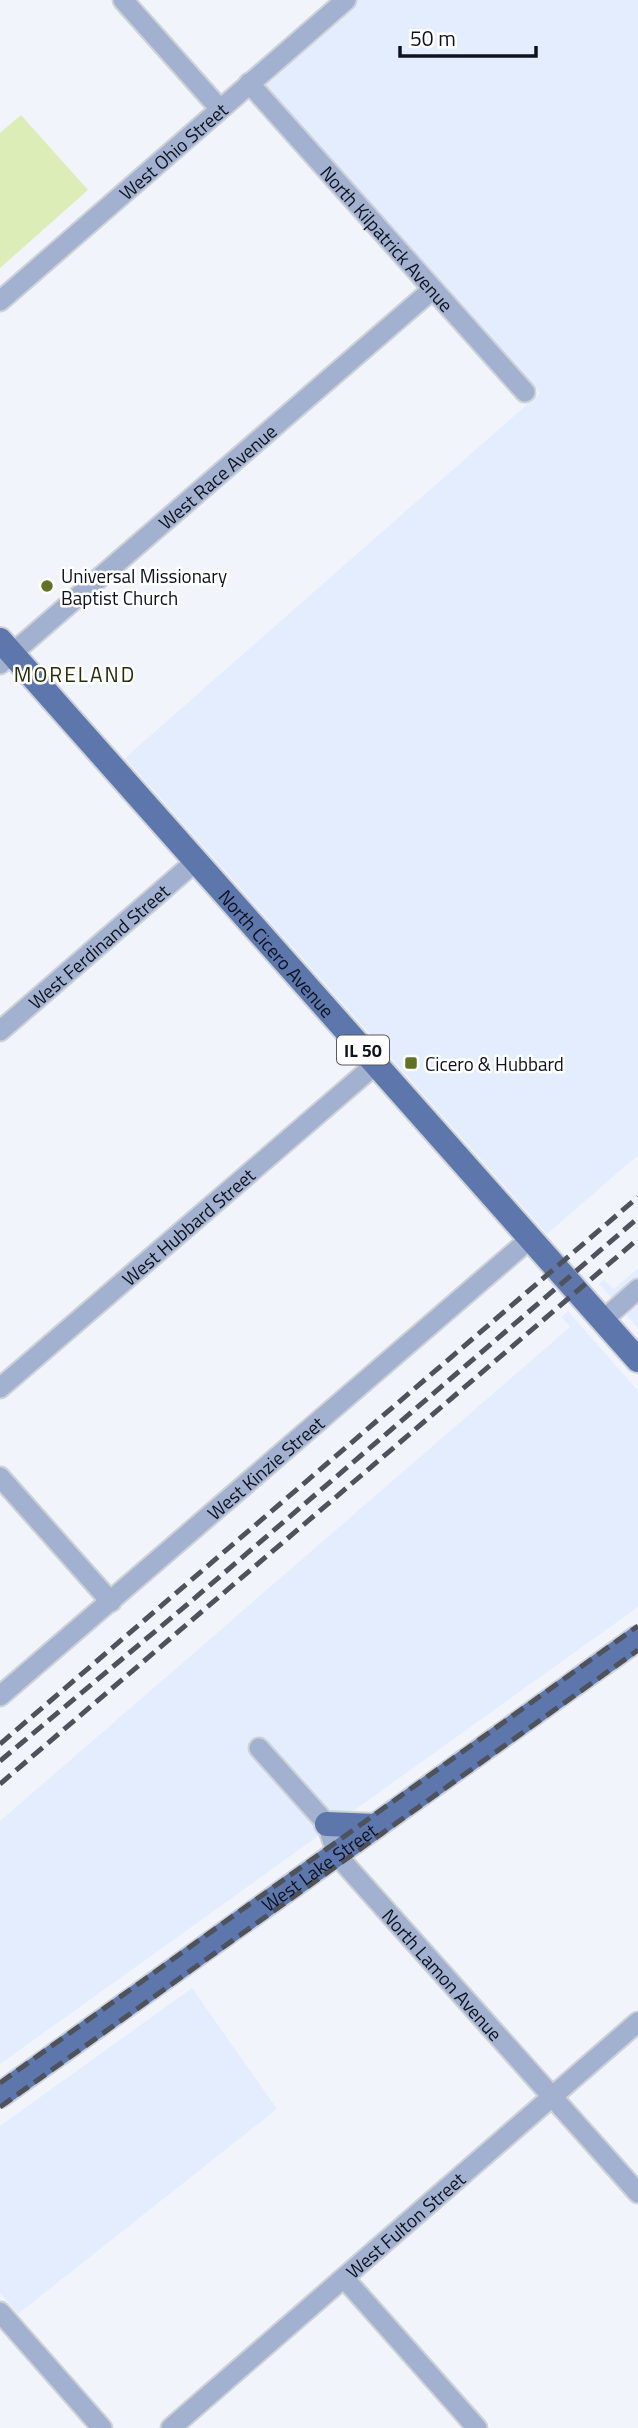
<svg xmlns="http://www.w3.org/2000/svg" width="638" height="2428" viewBox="0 0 638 2428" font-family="'Titillium Web',sans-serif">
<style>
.built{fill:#e4edfd}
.green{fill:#dcedb7}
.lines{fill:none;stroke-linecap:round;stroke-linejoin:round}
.minor-casing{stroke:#cdd1d8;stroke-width:23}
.major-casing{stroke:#cdd1d8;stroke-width:28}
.minor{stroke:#a2b1cf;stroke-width:19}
.major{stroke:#5d77ac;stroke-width:24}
.rail{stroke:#4d525d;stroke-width:5;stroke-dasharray:14 7;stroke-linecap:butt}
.poi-dot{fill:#5f7322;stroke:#fff;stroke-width:2.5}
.labels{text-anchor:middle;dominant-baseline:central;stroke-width:5;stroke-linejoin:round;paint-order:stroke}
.shield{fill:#fff;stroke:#565962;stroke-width:2}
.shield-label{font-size:18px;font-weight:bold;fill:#0d121e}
.street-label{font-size:19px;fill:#0d121e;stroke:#fff}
.poi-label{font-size:19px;fill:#0d121e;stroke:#fff;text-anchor:start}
.neighbourhood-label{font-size:21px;letter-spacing:2px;fill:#252f08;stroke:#fff}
</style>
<rect width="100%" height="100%" fill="#f1f5fb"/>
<!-- built -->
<g class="built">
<polygon points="355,0 638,0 638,1155 547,1234 125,758 540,393 262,84"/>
<polygon points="638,1268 638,1328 599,1284 604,1280 614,1289"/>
<polygon points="568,1311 638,1391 638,1607 0,2064 0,1821 570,1327 562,1317"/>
<polygon points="192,1988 277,2109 18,2314 0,2293 0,2126"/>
</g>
<!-- green -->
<polygon class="green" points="21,115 88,190 0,268 0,133"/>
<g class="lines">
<defs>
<g id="minor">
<polyline points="123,0 220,109"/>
<path id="s1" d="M249 83 525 392"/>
<path id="s2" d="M0 301 346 0"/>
<path id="s3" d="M0 664 433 289"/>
<path id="s4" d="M0 1031 196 861"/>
<polyline points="603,1320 638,1289"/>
<path id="s5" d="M0 1388 376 1064"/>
<polyline points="0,1477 111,1602"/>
<path id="s6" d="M0 1696 531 1238"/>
<path id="s7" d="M259 1748 327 1824 337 1855 351 1871 638 2193"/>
<polyline points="344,2278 477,2428"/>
<polyline points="0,2312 102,2428"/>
<path id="s8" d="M171 2428 638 2022"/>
</g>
<g id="major">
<path id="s9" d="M0 640 638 1360"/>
<polyline points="327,1824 376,1826"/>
<path id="s10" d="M0 2095 638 1638"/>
</g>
</defs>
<!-- minor casing -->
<use href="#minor" class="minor-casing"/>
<!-- major casing -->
<use href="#major" class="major-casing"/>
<!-- minor -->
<use href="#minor" class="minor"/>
<!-- major -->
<use href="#major" class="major"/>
<!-- rail -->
<g class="rail">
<polyline points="0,1744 638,1197"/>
<polyline points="0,1761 189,1603 638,1218"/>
<polyline points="0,1784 638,1239"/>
<polyline points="0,2083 638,1626"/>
<polyline points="0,2107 638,1650"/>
</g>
</g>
<!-- markers -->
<g class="poi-dot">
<circle cx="47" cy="586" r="7"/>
<rect x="404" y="1056" width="14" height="14" rx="3.5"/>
</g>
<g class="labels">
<!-- shield labels -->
<rect class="shield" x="337" y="1035.5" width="52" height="29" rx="5"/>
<g class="shield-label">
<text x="363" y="1050">IL 50</text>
</g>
<!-- street labels -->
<g class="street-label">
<text stroke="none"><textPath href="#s2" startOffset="229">West Ohio Street</textPath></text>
<text stroke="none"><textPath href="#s1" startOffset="208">North Kilpatrick Avenue</textPath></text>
<text stroke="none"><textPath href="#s3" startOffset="287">West Race Avenue</textPath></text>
<text stroke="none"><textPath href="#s4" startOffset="130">West Ferdinand Street</textPath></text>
<text stroke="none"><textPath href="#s9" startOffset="418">North Cicero Avenue</textPath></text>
<text stroke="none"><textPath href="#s5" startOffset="248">West Hubbard Street</textPath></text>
<text stroke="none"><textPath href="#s6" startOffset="350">West Kinzie Street</textPath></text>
<text stroke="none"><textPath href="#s10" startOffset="392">West Lake Street</textPath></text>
<text stroke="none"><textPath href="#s7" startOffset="294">North Lamon Avenue</textPath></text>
<text stroke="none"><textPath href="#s8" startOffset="310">West Fulton Street</textPath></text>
</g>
<!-- poi labels -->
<g class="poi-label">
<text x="61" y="575">Universal Missionary<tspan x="61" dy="22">Baptist Church</tspan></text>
<text x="425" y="1063">Cicero &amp; Hubbard</text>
</g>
<!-- neighbourhood labels -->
<g class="neighbourhood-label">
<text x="75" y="674">MORELAND</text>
</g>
</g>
<!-- scale -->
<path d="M400 46v10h136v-10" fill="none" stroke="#0d121e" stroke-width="3.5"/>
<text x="410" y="46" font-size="21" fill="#0d121e" stroke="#ffffff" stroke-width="5" paint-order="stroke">50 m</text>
</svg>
